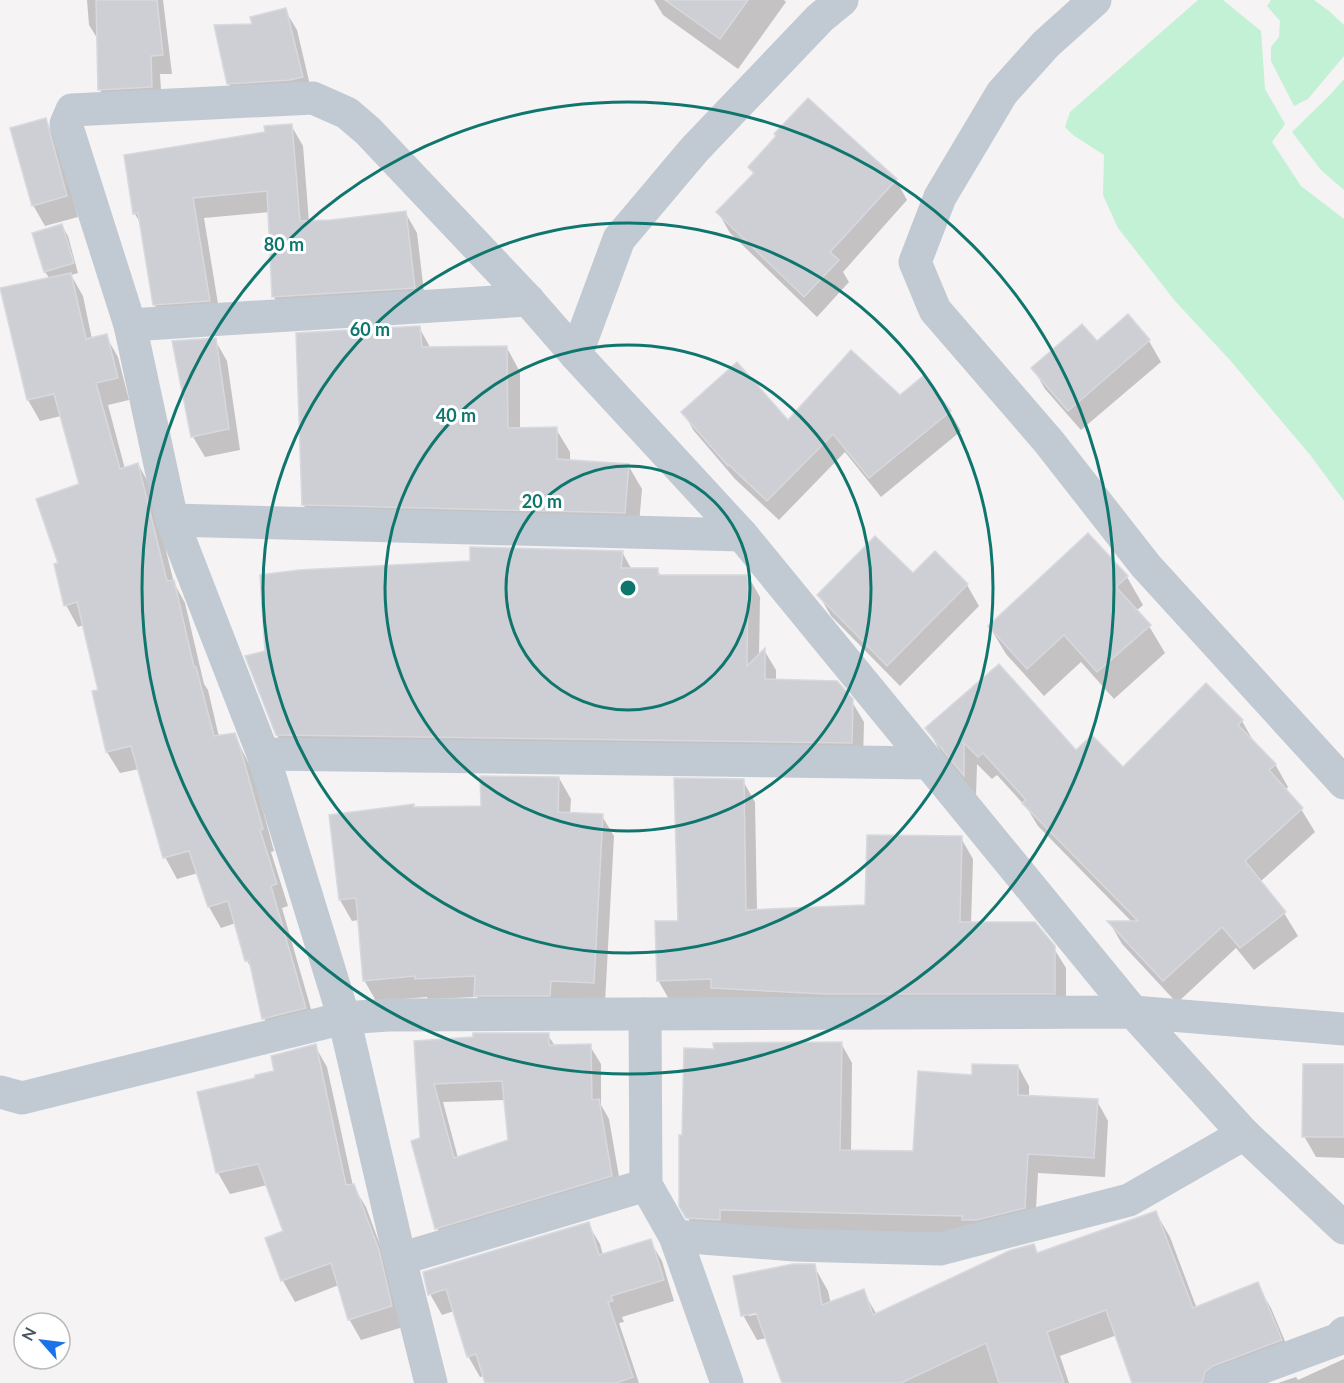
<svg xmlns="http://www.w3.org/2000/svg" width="1344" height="1383" viewBox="0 0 1344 1383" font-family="Lato,sans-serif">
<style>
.green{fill:#c3f1d5}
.shadow{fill:#0003;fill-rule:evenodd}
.building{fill:#cdcfd5;stroke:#d7d9de;stroke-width:1.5;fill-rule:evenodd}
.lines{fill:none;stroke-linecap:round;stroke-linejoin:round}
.minor{stroke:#c1cad2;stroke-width:33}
.ring{fill:none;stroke:#0f766e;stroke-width:3}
.centre{fill:#0f766e;stroke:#fff;stroke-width:3}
.ring-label{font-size:18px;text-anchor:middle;font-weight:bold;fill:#0f766e;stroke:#fff;stroke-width:6;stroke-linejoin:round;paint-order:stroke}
</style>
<rect width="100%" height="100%" fill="#f5f3f3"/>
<!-- green -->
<g class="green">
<polygon points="1198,0 1223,0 1261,31 1265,89 1285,124 1272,142 1301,186 1344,219 1344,501 1311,456 1229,359 1175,301 1118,228 1103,195 1104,155 1073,135 1065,127 1070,112"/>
<polygon points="1271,0 1314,0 1329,11 1344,25 1344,56 1308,99 1294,106 1271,61 1271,47 1279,37 1280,21 1267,6"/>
<polygon points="1344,79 1344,190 1321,170 1292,132 1330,95"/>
</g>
<!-- shadow -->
<g class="shadow">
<polygon points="87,0 163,0 172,74 160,74 162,105 110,108 100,90 99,41 89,25"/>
<polygon points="654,0 784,0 786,2 738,69 663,15"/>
<polygon points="285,10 297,30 313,98 241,104 228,83 254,25"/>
<polygon points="45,120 57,141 78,217 45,226 33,205"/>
<polygon points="291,125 303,146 309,222 405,212 417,233 426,309 286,318 274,297 270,212 204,218 221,322 166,325 154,304 142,226 135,214 266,133"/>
<polygon points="750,167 896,180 907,200 843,272 849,282 817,317 730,233 718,212 754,175"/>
<polygon points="62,226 68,236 78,273 71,275 83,296 92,339 106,336 118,357 129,400 108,405 125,469 138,464 150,486 174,583 185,603 204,684 208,690 219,737 234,734 252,770 274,851 271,852 288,906 282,908 317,1030 276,1040 264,1018 253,971 247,961 236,923 221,928 209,907 198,873 177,879 165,857 139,769 120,773 107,752 100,691 84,625 78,627 66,605 60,564 80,485 61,416 40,421 28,400 2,289 50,279 45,272"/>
<polygon points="1128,316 1149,341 1161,362 1081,430 1045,389 1033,368 1097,343"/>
<polygon points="419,327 431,349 507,348 520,372 520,429 556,429 570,452 570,461 628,465 642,489 638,536 317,528 303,504"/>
<polygon points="215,340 227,361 240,450 205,457 193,437 174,343"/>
<polygon points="899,397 950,412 961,431 881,497 845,452 779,520 735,479 694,431 683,412 788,422"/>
<polygon points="622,552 632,570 657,570 661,576 748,576 760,597 759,656 764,650 776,670 776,681 851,700 864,722 863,764 289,756 277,735"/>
<polygon points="935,553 967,585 979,606 900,686 831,616 819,595 913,576"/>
<polygon points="1127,577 1143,605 1136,611 1149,626 1165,653 1114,699 1081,662 1044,696 1006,654 989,626"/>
<polygon points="1242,721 1255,744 1275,764 1288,787 1285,791 1301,809 1315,832 1260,882 1284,913 1298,936 1254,970 1236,948 1177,1003 1122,944 1110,923 1132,922 1038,826 1027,808 997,775 992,779 977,764 976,796 940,751 927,728 1076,753 1123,770"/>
<polygon points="559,778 571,799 570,814 602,816 614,836 605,1003 488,1016 477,997 428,999 427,997 376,1001 364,980 359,920 352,921 340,900 330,816 415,808 482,807"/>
<polygon points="743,781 755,802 757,911 866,907 961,838 973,859 971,924 1053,947 1066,968 1066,1014 670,1001 658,980 680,922"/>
<path d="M548 1035 555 1046H590L601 1064V1105L609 1119 622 1194 447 1247 437 1228 421 1139 415 1043ZM505 1100 509 1141 458 1158 443 1102Z"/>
<polygon points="841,1043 852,1063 851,1152 914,1153 974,1076 1018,1066 1029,1086 1029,1097 1097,1101 1108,1121 1105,1177 1038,1173 1035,1227 975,1240 699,1238 681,1205 684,1137 715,1050"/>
<polygon points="315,1046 327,1067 353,1186 366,1207 390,1272 403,1327 361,1340 349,1319 339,1285 295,1302 283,1281 267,1238 285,1232 267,1185 230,1194 218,1173 199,1093 257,1079 276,1072"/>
<polygon points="1344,1066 1344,1158 1316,1157 1304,1136"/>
<path d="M1156 1213 1170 1237 1197 1309 1257 1284 1271 1308 1295 1365 1246 1383H1134L1117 1335 1060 1356 1069 1383H783L767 1338 757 1340 743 1315 814 1266 828 1291 831 1304 863 1291 877 1315 1038 1254ZM749 1313H764L749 1316Z"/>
<polygon points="588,1224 600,1244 603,1255 650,1241 662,1261 674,1301 622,1317 624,1322 619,1323 639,1383 486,1383 484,1376 480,1377 468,1356 454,1311 442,1315 430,1294"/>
<polygon points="1344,1359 1344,1383 1278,1383 1296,1377 1298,1380"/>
</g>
<!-- building -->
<g class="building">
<polygon points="96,0 157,0 163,55 151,56 152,87 98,90"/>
<polygon points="665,0 748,0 720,39"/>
<polygon points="286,8 303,77 290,80 227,84 214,25 252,24 250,17"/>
<polygon points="808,98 897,179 830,252 839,260 804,297 716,212 754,173 748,167 776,136 774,134"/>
<polygon points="46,118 67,196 32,206 10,128"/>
<polygon points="292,124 300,221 331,220 406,211 415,288 272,297 267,191 193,198 210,301 153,305 138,213 133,214 124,155 265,132 264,126"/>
<polygon points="62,224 74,263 44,272 32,233"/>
<polygon points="71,273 86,339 107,334 118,378 96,383 120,469 138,463 167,581 174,580 194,667 196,667 214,736 235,733 240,747 263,829 260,830 277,884 271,886 306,1008 262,1019 249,960 245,961 228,901 208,907 189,851 163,858 131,746 106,752 92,691 98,690 77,602 64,606 54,564 58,563 36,499 79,484 54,394 27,400 0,288"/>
<polygon points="1128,314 1150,340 1068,411 1031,368 1082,324 1097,341"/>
<polygon points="420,326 422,347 507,346 508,428 557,427 557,459 629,464 625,513 302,505 296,333"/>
<polygon points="216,338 229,429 191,437 172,341"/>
<polygon points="851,350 900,395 923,376 951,411 869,478 833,434 767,501 729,465 728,466 681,412 737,362 788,420"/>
<polygon points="1088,533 1128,576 1116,587 1151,625 1097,672 1064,635 1027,669 988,626"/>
<polygon points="875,536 913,573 935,551 968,584 887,666 817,595"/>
<polygon points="470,547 623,551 621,568 658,568 658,575 748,575 747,666 765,648 765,679 837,681 853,699 852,743 276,735 245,656 265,651 260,575 299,570 470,561"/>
<polygon points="999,664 1076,750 1092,735 1123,767 1206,683 1243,720 1238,725 1276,764 1269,770 1303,808 1245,861 1286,912 1240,948 1222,927 1163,981 1107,921 1138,921 1022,803 1026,800 983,753 978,757 964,743 964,776 925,728"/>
<polygon points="480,776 559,777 558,812 603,814 594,983 551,981 550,996 474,996 475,976 415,979 415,976 363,981 356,898 339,900 329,815 414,804 414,807 481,806"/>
<polygon points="674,778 744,779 746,910 865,905 867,835 962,836 960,922 1035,922 1055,946 1055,994 825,994 711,988 711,979 657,981 655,921 678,921"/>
<path d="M473 1033H549V1045L591 1044 592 1100 599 1099 612 1176 435 1229 411 1141 420 1138 414 1041 473 1037ZM502 1081 508 1140 454 1158 434 1084Z"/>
<polygon points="842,1042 840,1150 913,1151 918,1071 972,1075 972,1064 1018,1065 1018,1095 1098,1099 1094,1158 1028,1154 1025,1208 976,1220 962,1220 962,1216 720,1210 720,1220 686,1218 679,1206 679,1135 682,1135 684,1048 714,1049 713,1043"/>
<polygon points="316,1044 346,1185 354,1184 379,1250 392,1306 348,1320 331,1263 281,1281 265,1238 283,1231 258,1164 216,1173 197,1092 255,1078 255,1075 274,1071 271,1056"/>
<polygon points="1303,1064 1344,1064 1344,1137 1302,1137"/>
<polygon points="1156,1211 1193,1308 1258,1282 1282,1340 1213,1366 1205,1372 1202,1383 1132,1383 1106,1310 1047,1332 1064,1383 999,1383 986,1343 901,1383 782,1383 756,1313 741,1316 733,1276 793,1264 815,1264 822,1305 864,1289 873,1315 1011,1250 1034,1244 1037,1253"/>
<polygon points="589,1222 599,1255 651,1239 664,1280 611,1296 613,1301 608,1302 633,1377 616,1383 485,1383 476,1354 467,1357 446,1289 428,1295 423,1272"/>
</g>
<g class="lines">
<!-- minor -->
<g class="minor">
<polyline points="1095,0 1046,44 1002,93 940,197 915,262 935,310 1049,442 1146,566 1344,783"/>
<polyline points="130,325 528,300"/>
<polyline points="576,355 619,239 694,150 820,18 842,0"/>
<polyline points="172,520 742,535"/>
<polyline points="263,754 928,763"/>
<polyline points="645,1014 646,1185 675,1236 727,1383"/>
<polyline points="0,1092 22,1098 344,1018 388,1015 1133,1012 1344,1029"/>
<polyline points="675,1236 795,1245 940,1249 1129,1200 1244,1134"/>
<polyline points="400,1259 646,1185"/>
<polyline points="431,1383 400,1259 344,1018 263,754 172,520 130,325 66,124 72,110 313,98 347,113 368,131 528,300 576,355 742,535 1133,1012 1244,1134 1344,1228"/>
<polyline points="1220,1383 1339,1339 1344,1333"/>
</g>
</g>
<!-- distance rings -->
<g class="ring">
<circle cx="628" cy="588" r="122"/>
<circle cx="628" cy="588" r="243"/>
<circle cx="628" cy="588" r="365"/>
<circle cx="628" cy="588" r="486"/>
</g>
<circle cx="628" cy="588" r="9" class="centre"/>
<g class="ring-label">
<text x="284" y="251">80 m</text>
<text x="370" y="336">60 m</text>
<text x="456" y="422">40 m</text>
<text x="542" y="508">20 m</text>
</g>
<!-- north arrow -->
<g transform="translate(42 1341) rotate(298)"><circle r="28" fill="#ffffff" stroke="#b7bbc0" stroke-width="1.5"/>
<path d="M0-4.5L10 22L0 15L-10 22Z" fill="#1a73e8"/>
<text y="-9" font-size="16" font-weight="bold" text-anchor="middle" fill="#4a5661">N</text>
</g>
</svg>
